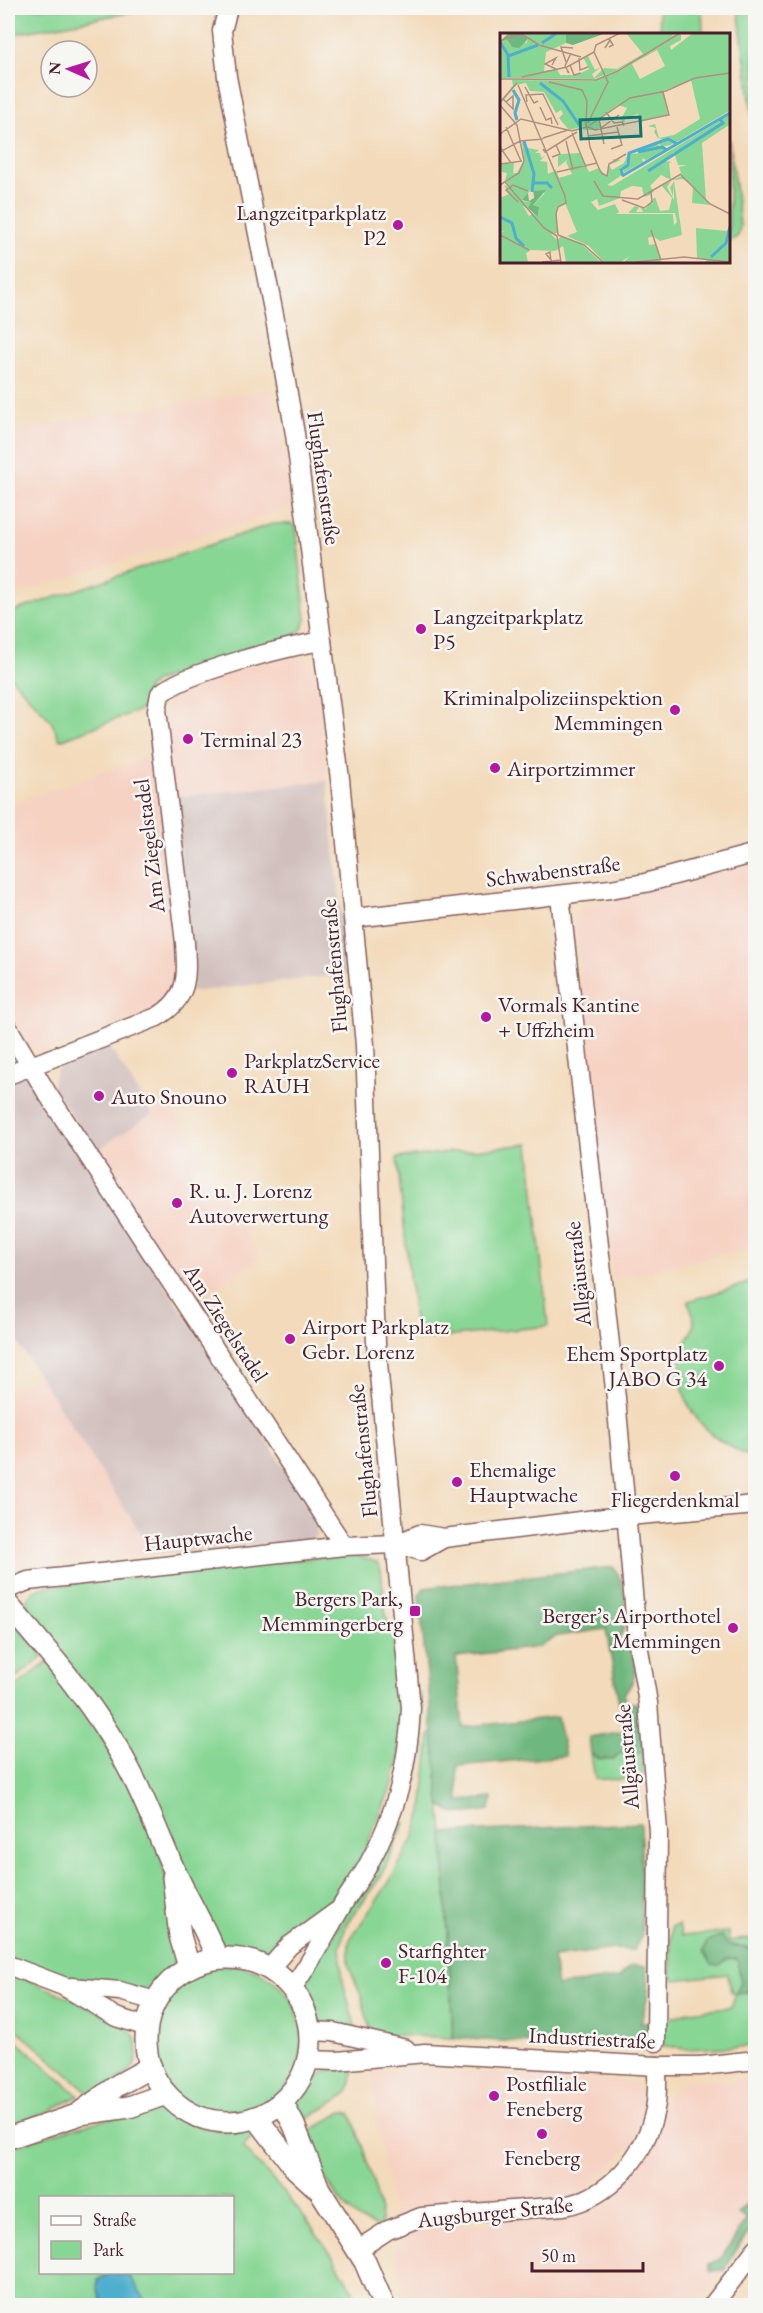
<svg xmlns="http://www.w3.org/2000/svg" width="763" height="2313" viewBox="0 0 763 2313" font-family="'EB Garamond',serif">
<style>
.built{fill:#f6d2c3}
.industrial{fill:#d1bfbd}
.green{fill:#88d694;stroke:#697a60;stroke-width:1.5;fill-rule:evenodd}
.forest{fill:#6eb77e;stroke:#5c6b54;stroke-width:1.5}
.water{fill:#4eaecd;stroke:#4c667c;stroke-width:1.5}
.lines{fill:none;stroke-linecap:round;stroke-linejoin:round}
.minor-casing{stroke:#85605d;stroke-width:21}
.tertiary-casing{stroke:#85605d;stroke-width:24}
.minor{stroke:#fff;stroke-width:18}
.tertiary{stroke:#fff;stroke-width:21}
.poi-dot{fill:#b5179e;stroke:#f6f6f2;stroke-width:2}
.labels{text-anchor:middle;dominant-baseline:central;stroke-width:5;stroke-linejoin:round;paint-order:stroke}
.poi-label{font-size:22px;fill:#4a1f2b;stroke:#f6f6f2;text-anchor:start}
.street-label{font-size:22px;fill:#4a1f2b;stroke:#f6f6f2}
.inset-river{fill:none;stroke:#4eaecd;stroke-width:3}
.inset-road{fill:none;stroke:#af8f81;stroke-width:1.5}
.view{fill:#0f766e;fill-opacity:0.15;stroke:#0f766e;stroke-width:3}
.inset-edge{fill:none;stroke:#4a1f2b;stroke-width:3}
</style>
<rect width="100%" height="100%" fill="#f6f6f2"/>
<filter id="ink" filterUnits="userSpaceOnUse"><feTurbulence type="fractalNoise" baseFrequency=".0167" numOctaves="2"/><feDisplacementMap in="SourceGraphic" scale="12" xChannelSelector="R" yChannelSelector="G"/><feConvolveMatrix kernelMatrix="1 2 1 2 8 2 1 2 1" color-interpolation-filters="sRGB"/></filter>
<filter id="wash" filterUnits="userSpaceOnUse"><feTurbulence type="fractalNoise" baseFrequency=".008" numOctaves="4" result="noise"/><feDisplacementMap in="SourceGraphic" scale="24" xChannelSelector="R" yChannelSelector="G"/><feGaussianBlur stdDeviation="1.35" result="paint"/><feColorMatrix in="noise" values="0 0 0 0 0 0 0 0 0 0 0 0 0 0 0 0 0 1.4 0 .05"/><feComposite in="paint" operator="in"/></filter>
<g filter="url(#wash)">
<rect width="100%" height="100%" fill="#f3daba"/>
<!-- built -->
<g class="built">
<polygon points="272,389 293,500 287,509 12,595 8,574 8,430"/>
<polygon points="294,655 309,663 316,678 327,781 174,797 164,713 170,694 279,657"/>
<polygon points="155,754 177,944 179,970 175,994 154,1012 47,1050 31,1049 24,1043 8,1016 8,805"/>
<polygon points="755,864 755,1246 613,1280 574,921 579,910 588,904"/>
<polygon points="168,1103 261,1258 191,1303 94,1152"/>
<polygon points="39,1375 154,1554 8,1566 8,1395"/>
<polygon points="373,2070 494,2073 634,2082 644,2102 642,2125 638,2138 587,2191 567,2197 433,2205 393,2217 373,2097"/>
<polygon points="723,2078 725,2083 755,2078 755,2193 739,2213 747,2218 720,2260 709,2264 712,2271 724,2270 704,2299 707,2291 676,2305 413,2305 395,2255 396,2246 402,2240 418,2230 434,2227 572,2216 595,2209 618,2194 613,2189 655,2138 669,2090 694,2080"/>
</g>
<!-- industrial -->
<g class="industrial">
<polygon points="327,781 348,974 191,992 193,966 174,797"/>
<polygon points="107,1043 152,1114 94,1152 52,1085 56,1071 62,1064"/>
<polygon points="27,1073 316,1517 317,1534 313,1539 154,1554 8,1328 8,1081"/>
</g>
<!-- green -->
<g class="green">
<polygon points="8,8 154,8 8,35"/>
<polygon points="658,8 702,8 703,34 661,34"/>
<polygon points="738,8 755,8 755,133 754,128"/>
<polygon points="729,139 740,226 738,236 729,242"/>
<polygon points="272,524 292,524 296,527 306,620 302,629 288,639 156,681 148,688 143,709 60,740 51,721 8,674 8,613"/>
<polygon points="529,1144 548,1326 416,1340 397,1158"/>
<path d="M755 1281 756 1458H753C707 1438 674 1409 682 1353 683 1343 692 1334 694 1323 694 1317 690 1307 688 1301Z"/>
<polygon points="351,1554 377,1562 381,1570 386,1617 396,1642 400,1690 399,1758 392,1786 361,1858 343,1889 321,1913 298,1935 270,1953 261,1957 227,1950 211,1928 27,1612 27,1600 33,1591 44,1587"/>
<polygon points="8,1615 44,1656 8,1684"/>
<path d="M49 1661C97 1727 156 1810 169 1892 173 1913 174 1935 176 1956 173 1968 163 1983 151 1987 121 1998 37 1970 8 1958V1693Z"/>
<polygon points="421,1692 424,1747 409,1810 407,1795 418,1743"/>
<polygon points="430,1734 434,1734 443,1833 453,2038 371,2034 362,1998 349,1966 349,1941 388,1884 413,1839 422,1812"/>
<polygon points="621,1752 632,1754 643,1752 643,1775 640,1780 595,1779 591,1754 599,1759"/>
<polygon points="405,1823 381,1876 346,1925 340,1948 343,1982 357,2033 314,2023 303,1990 305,1980 380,1860 398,1825"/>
<polygon points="679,1925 681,1936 728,1932 729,1941 755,1938 755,1950 727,1944 727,1959 737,1959 741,1982 755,1991 755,2046 684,2049 661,2045 661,2022 690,2011 731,2007 736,1993 731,1993 728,1974 674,1980 671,1975 671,1927"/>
<circle cx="227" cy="2040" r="75"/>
<path d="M8 1971C33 1983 119 2016 133 2034 138 2041 139 2052 136 2061 131 2076 106 2087 93 2096L8 2022Z"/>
<polygon points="8,2033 79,2096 8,2130"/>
<polygon points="336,2068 354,2068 348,2093 304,2121 297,2121 295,2099 325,2071"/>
<path d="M163 2105C178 2118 197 2128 218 2131 231 2133 242 2127 254 2133L243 2148C288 2195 332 2246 360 2305H8V2148L64 2130ZM40 2198H232V2272H40Z"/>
<path d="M342 2112 350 2113 353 2119C359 2136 386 2215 380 2226 344 2227 317 2162 304 2135Z"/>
</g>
<!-- forest -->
<g class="forest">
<path d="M613 1567C627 1584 631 1623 618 1640 640 1653 640 1677 624 1694L627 1703H636L644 1717 643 1752H621L613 1760 599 1759 591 1754 589 1737 624 1731 606 1629 557 1636 539 1647 456 1657 463 1727 557 1717 565 1756 457 1766 459 1801 492 1798 490 1810C474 1812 452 1819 440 1804L419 1596 424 1588Z"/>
<path d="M641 1823 642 1935 634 1950 614 1949 553 1957 557 1986 618 1978 631 1966H646C652 1985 646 2003 641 2022H650L652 2050 453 2038 443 1833Z"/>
<polygon points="722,1936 727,1944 755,1950 755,1991 736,1993 741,1982 737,1959 727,1959 720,1965 712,1965 704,1951 707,1941"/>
<polygon points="755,2193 755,2226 742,2241 724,2270 711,2271 709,2264 720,2260 747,2219 738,2214"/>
</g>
<!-- water -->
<polygon class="water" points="110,2273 128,2274 149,2305 103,2305 97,2288 98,2280"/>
</g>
<g filter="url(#ink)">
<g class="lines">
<defs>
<g id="minor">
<path d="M228 8 222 31 227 77 276 325 295 434 340 779 365 1045 376 1343 411 1708C408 1767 396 1815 367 1867 359 1881 348 1895 340 1909 324 1936 311 1963 292 1988"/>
<polyline points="560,896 616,1398 637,1638 648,1703 658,1832 656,2042"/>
<polyline points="354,918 610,889 645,883 756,853"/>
<polyline points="8,1028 47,1093 344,1546"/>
<path d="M8 1075 157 1017C189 998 187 977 185 943L157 710 160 694C185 672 287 647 322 641"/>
<polyline points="396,1544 421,1551 444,1538"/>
<polyline points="8,1589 28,1581 344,1546 396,1544 420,1534 444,1538 604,1518 756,1505"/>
<polyline points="8,1965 63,1986 116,2017 147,2027"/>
<polyline points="269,1969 289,1946 336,1912"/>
<polyline points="71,1987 120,1991 155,2001"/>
<polyline points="309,2031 333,2032 406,2049"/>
<polyline points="308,2060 337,2061 425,2053 657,2066 701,2066 756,2060"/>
<path d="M357 2250 388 2230 421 2217 564 2206C611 2197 646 2155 655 2109 658 2095 657 2080 657 2066"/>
<polyline points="712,2306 756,2249"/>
</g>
<g id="tertiary">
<path d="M8 1605C53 1657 99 1710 130 1771 146 1801 157 1832 171 1863 185 1895 204 1925 217 1958"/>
<polyline points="173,1877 180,1936 189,1967"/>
<circle cx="228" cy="2040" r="82"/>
<polyline points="282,2102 294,2125 319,2189 365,2262 384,2306"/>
<polyline points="80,2114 129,2107 166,2094"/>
<polyline points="256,2117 295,2168 316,2187"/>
<polyline points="8,2138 77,2115 118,2085 151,2067"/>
</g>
</defs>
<!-- minor casing -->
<use href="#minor" class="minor-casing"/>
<!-- tertiary casing -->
<use href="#tertiary" class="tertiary-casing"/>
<!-- minor -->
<use href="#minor" class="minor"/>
<!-- tertiary -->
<use href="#tertiary" class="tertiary"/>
</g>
</g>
<!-- markers -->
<g class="poi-dot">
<circle cx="398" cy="225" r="6"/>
<circle cx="421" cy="629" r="6"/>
<circle cx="675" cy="710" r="6"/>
<circle cx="188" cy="739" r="6"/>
<circle cx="495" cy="768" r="6"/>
<circle cx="486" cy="1017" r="6"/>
<circle cx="232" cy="1073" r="6"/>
<circle cx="99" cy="1096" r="6"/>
<circle cx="177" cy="1203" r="6"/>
<circle cx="290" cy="1339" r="6"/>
<circle cx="719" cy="1366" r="6"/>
<circle cx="675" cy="1476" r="6"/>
<circle cx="457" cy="1482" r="6"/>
<rect x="409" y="1605" width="12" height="12" rx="3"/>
<circle cx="733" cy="1628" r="6"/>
<circle cx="386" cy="1963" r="6"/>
<circle cx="494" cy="2096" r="6"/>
<circle cx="542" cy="2134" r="6"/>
</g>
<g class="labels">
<!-- poi labels -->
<g class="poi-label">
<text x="386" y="212" text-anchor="end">Langzeitparkplatz<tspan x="386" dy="25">P2</tspan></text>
<text x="433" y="616">Langzeitparkplatz<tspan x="433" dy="25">P5</tspan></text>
<text x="663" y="697" text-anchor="end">Kriminalpolizeiinspektion<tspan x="663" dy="25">Memmingen</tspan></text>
<text x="200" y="739">Terminal 23</text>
<text x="507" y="768">Airportzimmer</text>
<text x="498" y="1004">Vormals Kantine<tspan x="498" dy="25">+ Uffzheim</tspan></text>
<text x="244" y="1060">ParkplatzService<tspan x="244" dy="25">RAUH</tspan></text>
<text x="111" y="1096">Auto Snouno</text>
<text x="189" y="1190">R. u. J. Lorenz<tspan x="189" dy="25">Autoverwertung</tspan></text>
<text x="302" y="1326">Airport Parkplatz<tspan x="302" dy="25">Gebr. Lorenz</tspan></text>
<text x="707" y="1353" text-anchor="end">Ehem Sportplatz<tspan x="707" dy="25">JABO G 34</tspan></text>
<text x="469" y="1469">Ehemalige<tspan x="469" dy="25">Hauptwache</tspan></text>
<text x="675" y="1499" text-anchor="middle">Fliegerdenkmal</text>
<text x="403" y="1598" text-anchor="end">Bergers Park,<tspan x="403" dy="25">Memmingerberg</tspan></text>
<text x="721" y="1615" text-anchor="end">Berger’s Airporthotel<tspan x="721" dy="25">Memmingen</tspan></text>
<text x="398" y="1950">Starfighter<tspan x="398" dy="25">F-104</tspan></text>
<text x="506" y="2083">Postfiliale<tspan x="506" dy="25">Feneberg</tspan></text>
<text x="542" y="2157" text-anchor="middle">Feneberg</text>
</g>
<!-- street labels -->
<g class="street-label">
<text transform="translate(324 478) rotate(82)">Flughafenstraße</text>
<text transform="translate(149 846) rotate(-97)">Am Ziegelstadel</text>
<text transform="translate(553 871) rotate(-7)">Schwabenstraße</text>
<text transform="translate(334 966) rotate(-95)">Flughafenstraße</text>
<text transform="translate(578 1274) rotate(-96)">Allgäustraße</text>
<text transform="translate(226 1323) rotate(57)">Am Ziegelstadel</text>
<text transform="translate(363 1451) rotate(-96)">Flughafenstraße</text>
<text transform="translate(198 1538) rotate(-6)">Hauptwache</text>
<text transform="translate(627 1757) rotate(-95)">Allgäustraße</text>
<text transform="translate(592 2038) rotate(3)">Industriestraße</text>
<text transform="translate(495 2212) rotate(-6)">Augsburger Straße</text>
</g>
</g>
<!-- overview -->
<g transform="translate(500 33)">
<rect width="230" height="230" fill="#f3daba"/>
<path d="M23 0H66V10L46 19 44 38 57 36 60 42H77L89 36 83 24 88 23 95 37 101 34 92 41 94 45 104 35 117 36 143 21 126 0H173L172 3 179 0 140 24 116 38 94 46 0 45V9L10 5 7 8 12 14 19 13 24 7 26 11 28 6ZM181 0V7L170 13 171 17 193 0H229V78L175 110 169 106 158 109 162 106 158 105 154 99 156 95 148 93 155 91 159 105 174 102 200 86 191 47 163 58 168 82 141 89 138 81 125 85 124 92 121 86 127 75 118 72 99 86 100 95 94 97H83L85 93 69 97 59 85 63 81 61 77 56 80 44 59 30 58 26 50 16 52 0 72 13 52 12 47 93 48 120 38ZM157 17 165 33 140 46 132 31ZM229 82V92L202 110 206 167 211 172 192 170 193 153 183 146 172 147 182 143 179 134 187 132H178L174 119 164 128 172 129 169 130 171 147 161 142 150 153 154 158 150 162 144 164 142 154 132 153 121 158 120 165 99 173 97 166 91 169 98 177 115 171 119 179 116 181H173L174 192 177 189 175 180H129V179L135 173 139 174 136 179H143L140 174 146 176 149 170 155 171 150 169 155 164 160 178 169 177 172 165 162 153 171 148 167 154 174 167V151L173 163 170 155 174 148 182 202 160 208 153 203 148 205 149 212 156 211 161 229H124L130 223 121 229H104L89 213 67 203 77 199 65 170 57 175V200L51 201 57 207 62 203 80 210 101 229H66L63 213 55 218 31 217 26 220 28 229H0V200L4 198 0 199V165L9 161 4 152 10 155 6 149 16 142 5 148 7 140 2 139 0 131 14 130 13 140H17L24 127 22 109 27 115 39 117 35 120H40L41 125 45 123 40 128 47 129 48 141 56 137 59 145 72 141 66 129 68 126 58 134V123L62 121 80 120 89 139 99 135 107 144 109 132 114 129 113 126 121 127 109 132 112 137 124 130 128 121 127 132 119 138 122 142 107 152 112 153ZM33 154V158L45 160 33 172 39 174 38 184 33 180 29 183 23 173 28 176 31 169 22 168ZM168 107 173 111 163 114 164 117 146 127 142 125 143 129 123 140 130 121 143 120 140 117 157 111 161 114 159 110ZM229 193V229H205L207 227 197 225 196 195 227 198Z" fill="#88d694" fill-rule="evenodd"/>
<path d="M9 0H22L28 6 19 15 12 14 7 7 10 5 0 8ZM66 0H106L73 12 66 10ZM32 145 33 147V158L46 157 33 172 39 174 38 184 28 175 31 169 22 167 28 160 29 168 34 165Z" fill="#6eb77e"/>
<path class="inset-river" d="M0 9 8 22 9 44M42 10 57 0M8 23 38 12M40 50 63 68 79 92M13 57 19 67 15 80 17 87M24 108 34 141 32 159M138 119 162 114 167 117M148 138 223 90 220 86M122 143 230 80M123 143 121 137 128 132 129 120 168 106 177 111M33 150H47L52 155M0 184 12 190 16 205 24 213M211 224 226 210 230 194"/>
<path class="inset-road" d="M22 1 39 12 81 24M0 8 23 0M105 15 110 7 113 12 109 14M94 19 96 12 120 0M79 25 80 37 88 34M66 29 61 14 73 15M52 32 56 25 45 31 56 36M70 32 74 42 81 40M67 38 69 40 65 33 71 20M22 44 67 34 94 19M0 46 96 47 118 38 180 0M49 49 82 57 87 68 86 93 95 97 169 82 163 59M18 52 65 163 66 170 58 174 56 181 58 202M25 54 34 70 38 68M3 66 13 76V63L6 69M0 69 17 50M27 69 26 62 43 61 58 92M40 74 46 87 51 85 52 91M106 79 114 90 122 89 124 93M99 86 104 111M88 90 108 49 94 19M90 92 130 65 166 58 195 45 230 40M6 94 21 128M87 94 90 114 101 140M101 95 119 82M72 100 86 134M0 101 21 86 72 98 86 94M88 103 118 99M43 105 68 97M66 108 73 137M0 114 11 130M43 116 45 119 77 99M111 116 122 112 117 94M0 119 20 108 43 106M52 124 60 121 56 112M0 131 22 128M57 139 97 130M101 140 107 143 109 131 126 121M181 142 210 171 230 181M94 148 103 163 138 166 181 141M5 149 44 195 57 203M0 152 19 140 24 128 17 92 0 72M122 167 144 175 152 169 151 159M18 169 6 157 13 152 28 158M151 197 161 227M0 202 29 217M58 202 84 212 103 229M57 203 61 229M50 219V221L51 227 46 221ZM42 229 61 227M136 229 184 224 230 229"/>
<path class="view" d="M140 84 141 103 81 106 80 87Z"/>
<rect width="230" height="230" class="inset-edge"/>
</g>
<!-- margin -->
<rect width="763" height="2313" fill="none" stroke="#f6f6f2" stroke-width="30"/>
<!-- legend -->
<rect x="39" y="2196" width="195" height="78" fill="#f6f6f2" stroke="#b1a0a2" stroke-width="1.5"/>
<rect x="51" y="2216" width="30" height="9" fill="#ffffff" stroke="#b1a0a2" stroke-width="1.5"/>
<text x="93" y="2226" font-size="18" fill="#4a1f2b">Straße</text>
<rect x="51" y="2241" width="30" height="18" fill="#88d694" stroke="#b1a0a2" stroke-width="1.5"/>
<text x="93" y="2256" font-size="18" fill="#4a1f2b">Park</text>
<!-- north arrow -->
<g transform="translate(69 69) rotate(273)"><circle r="28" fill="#f6f6f2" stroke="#b1a0a2" stroke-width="1.5"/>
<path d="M0-4.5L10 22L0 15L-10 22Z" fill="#b5179e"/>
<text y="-9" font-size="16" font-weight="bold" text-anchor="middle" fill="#4a1f2b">N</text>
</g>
<!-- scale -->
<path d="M532 2262v9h111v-9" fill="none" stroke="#4a1f2b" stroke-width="3"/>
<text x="541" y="2262" font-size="18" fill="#4a1f2b" stroke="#f6f6f2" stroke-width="4.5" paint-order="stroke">50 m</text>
</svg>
